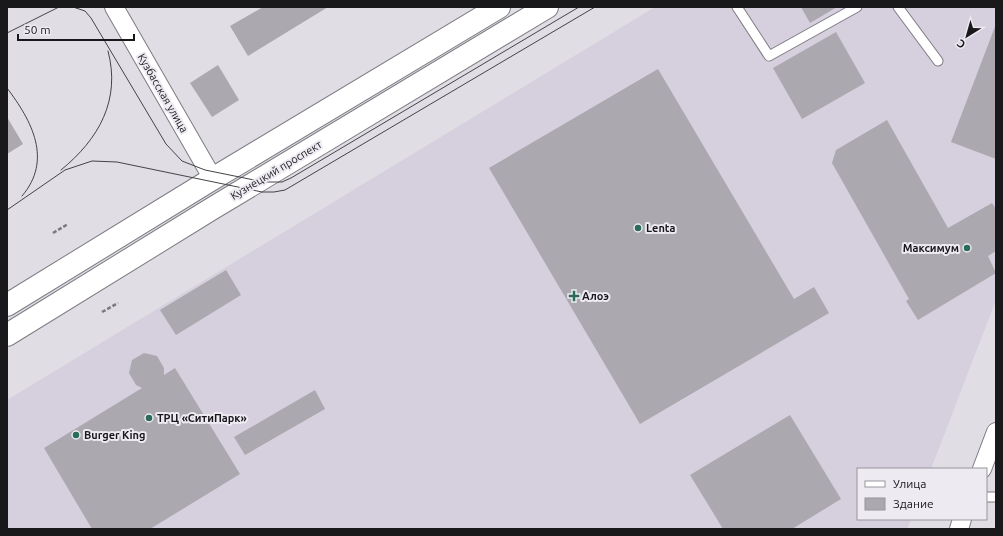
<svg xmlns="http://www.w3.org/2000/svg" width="1003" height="536" viewBox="0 0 1003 536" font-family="Ubuntu,sans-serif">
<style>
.built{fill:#d6cfde}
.building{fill:#aba8af}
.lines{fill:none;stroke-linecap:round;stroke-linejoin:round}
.lane-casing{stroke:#7e7b82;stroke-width:11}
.street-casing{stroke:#7e7b82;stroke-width:20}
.primary-casing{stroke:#7e7b82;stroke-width:24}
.path{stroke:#7b797e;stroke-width:2.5;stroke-dasharray:4 2;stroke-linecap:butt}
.lane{stroke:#fff;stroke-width:9}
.street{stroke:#fff;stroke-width:18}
.primary{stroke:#fff;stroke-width:22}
.tram{stroke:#454346;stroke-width:1}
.poi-dot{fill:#2b6b59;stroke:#edeaf2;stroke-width:1.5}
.labels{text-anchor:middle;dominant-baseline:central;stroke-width:4;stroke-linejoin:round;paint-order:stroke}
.street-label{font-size:11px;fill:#19181a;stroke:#edeaf2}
.poi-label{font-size:11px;font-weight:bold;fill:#19181a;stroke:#edeaf2;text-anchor:start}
</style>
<rect width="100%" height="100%" fill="#e0dde5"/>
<!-- built -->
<polygon class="built" points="655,7 996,7 996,300 931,469 858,469 858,519 911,519 907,529 7,529 7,400"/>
<!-- building -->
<g class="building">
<polygon points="263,7 328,7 248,56 230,26"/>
<polygon points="801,7 837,7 810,23"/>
<polygon points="996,24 996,159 951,142"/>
<polygon points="836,32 865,83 802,119 773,68"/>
<polygon points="218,65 239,100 212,117 190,83"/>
<polygon points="658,69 794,299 814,287 829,313 640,424 489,168"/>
<polygon points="7,117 23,144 7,154"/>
<polygon points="887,120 948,228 992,203 996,209 996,251 988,256 996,273 918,320 906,301 909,299 832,163 836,150"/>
<polygon points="226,270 241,295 176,335 160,310"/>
<polygon points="144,353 157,356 164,368 164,375 175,368 240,474 150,529 92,529 44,448 142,388 136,385 129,373 132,360"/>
<polygon points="315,390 325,409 245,455 234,437"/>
<polygon points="790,415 841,499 792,529 723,529 690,475"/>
</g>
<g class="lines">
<defs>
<g id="lane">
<polyline points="737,7 769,56 857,7"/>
<polyline points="898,7 938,61"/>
<polyline points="986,497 996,497"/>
</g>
<g id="street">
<polyline points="114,7 213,179"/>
<polyline points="982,469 996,432"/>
<polyline points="959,529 962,519"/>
</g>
<g id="primary">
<polyline points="7,305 209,181 499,7"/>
<polyline points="7,335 213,208 547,7"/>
</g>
</defs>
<!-- lane casing -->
<use href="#lane" class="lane-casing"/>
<!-- street casing -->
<use href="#street" class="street-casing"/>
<!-- primary casing -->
<use href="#primary" class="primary-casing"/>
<!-- path -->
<g class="path">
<polyline points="53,233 68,224"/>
<polyline points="102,312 118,303"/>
</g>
<!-- lane -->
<use href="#lane" class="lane"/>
<!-- street -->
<use href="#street" class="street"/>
<!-- primary -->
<use href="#primary" class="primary"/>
<!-- tram -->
<g class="tram">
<polyline points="73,7 85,11 91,18 166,144 182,161 205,170 264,182 282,182 291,178 579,7"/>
<polyline points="7,33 59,7"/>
<path d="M7 88C32 121 53 160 22 196"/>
<path d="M61 170C99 139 121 100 108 51"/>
<polyline points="7,210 65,170 92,161 117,162 262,192 274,192 285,190 595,7"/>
</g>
</g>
<!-- markers -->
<g class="poi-dot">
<circle cx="638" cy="228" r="4"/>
<circle cx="967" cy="248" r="4"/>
<path d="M572 290h4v4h4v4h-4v4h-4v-4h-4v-4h4z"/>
<circle cx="149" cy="418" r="4"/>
<circle cx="76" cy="435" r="4"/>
</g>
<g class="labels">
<!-- street labels -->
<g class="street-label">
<text transform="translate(163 93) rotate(60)">Кузбасская улица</text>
<text transform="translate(276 170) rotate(-31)">Кузнецкий проспект</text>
</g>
<!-- poi labels -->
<g class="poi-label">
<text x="646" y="228">Lenta</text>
<text x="959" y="248" text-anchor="end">Максимум</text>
<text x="582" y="296">Алоэ</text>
<text x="157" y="418">ТРЦ «СитиПарк»</text>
<text x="84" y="435">Burger King</text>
</g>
</g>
<!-- border -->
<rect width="1003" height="536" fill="none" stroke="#19181a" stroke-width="16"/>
<!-- legend -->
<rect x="857" y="468" width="130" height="52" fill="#edeaf2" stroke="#98969c"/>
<rect x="865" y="481" width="20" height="6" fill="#ffffff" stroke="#98969c"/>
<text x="893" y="488" font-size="12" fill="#19181a">Улица</text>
<rect x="865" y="498" width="20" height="12" fill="#aba8af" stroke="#98969c"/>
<text x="893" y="508" font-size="12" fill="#19181a">Здание</text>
<!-- north arrow -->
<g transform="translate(967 36) rotate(217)" stroke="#edeaf2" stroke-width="3" paint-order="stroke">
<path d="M0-3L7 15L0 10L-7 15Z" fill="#19181a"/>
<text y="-6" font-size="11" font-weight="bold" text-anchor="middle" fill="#19181a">С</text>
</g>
<!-- scale -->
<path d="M18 34v6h116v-6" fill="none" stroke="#19181a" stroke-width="2"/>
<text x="24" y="34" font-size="12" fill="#19181a" stroke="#edeaf2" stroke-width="3" paint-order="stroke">50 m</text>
</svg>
